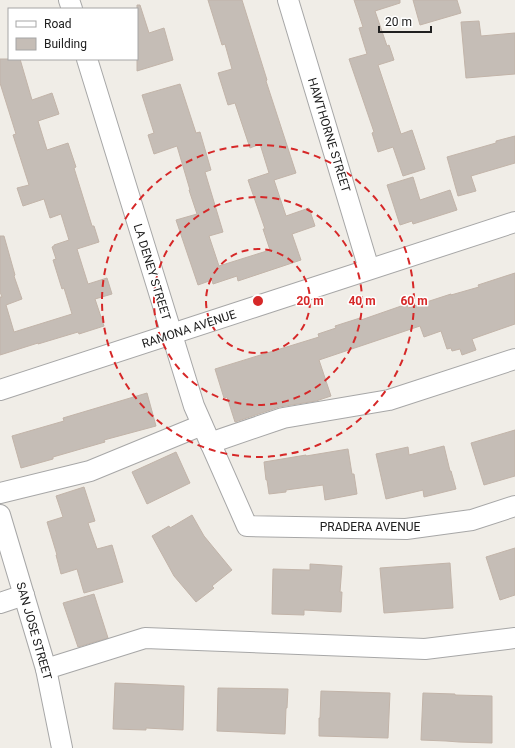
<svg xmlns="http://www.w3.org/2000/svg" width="515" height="748" viewBox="0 0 515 748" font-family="Roboto,sans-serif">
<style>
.building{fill:#c5bdb6;stroke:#c2b4a9}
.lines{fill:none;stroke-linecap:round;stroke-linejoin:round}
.minor-casing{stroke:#a7a7a7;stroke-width:22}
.minor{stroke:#fff;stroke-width:20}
.ring{fill:none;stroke:#d62828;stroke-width:2;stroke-dasharray:7 5}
.labels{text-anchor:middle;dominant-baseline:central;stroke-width:3;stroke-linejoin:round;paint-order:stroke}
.street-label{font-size:12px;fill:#202020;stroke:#fff}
.centre{fill:#d62828;stroke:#fff;stroke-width:2}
.ring-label{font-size:12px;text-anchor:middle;font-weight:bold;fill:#d62828;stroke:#fff;stroke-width:3;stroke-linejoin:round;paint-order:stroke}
</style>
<rect width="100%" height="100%" fill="#f0ede7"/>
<!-- building -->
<g class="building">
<polygon points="208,0 242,0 267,80 266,81 296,173 274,180 286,216 309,208 315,226 292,234 301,260 238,281 237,276 213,284 212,280 198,285 176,220 197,214 189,190 190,190 177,146 154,154 148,135 154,133 142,95 180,84 196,133 200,132 211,170 205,172 223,232 209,236 219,266 270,250 263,229 265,229 248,180 269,173 260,144 250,148 235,103 228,105 218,73 232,69 225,44 222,45"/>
<polygon points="354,0 400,0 400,3 375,11 387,46 389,45 394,60 378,65 401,134 412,130 425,169 403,176 393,147 378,152 372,133 374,132 349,59 367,54 359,28 363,27"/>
<polygon points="413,0 457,0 461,13 420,25"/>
<polygon points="137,5 140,5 149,33 164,28 173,60 137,71"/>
<polygon points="479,21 481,36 515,33 515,74 466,78 461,22"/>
<polygon points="0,59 20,59 32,100 52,93 59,114 38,121 47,150 68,143 76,167 74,168 92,226 94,226 99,242 77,249 88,284 107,278 112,294 95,299 104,326 79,334 78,332 38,344 38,343 0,355 0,297 2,297 0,292 0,236 4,236 15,275 14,276 22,299 6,305 14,332 72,314 64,288 62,289 53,260 56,259 52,247 54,246 54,245 69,240 61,214 50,218 44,199 23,206 17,188 29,185 13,135 16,134 0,83"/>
<polygon points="515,136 515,163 471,176 476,191 458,196 447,157 496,143 496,141"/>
<polygon points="413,177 420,200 450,190 457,210 413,224 412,221 400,225 387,185"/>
<polygon points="515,273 515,324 472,339 476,350 462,355 460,349 452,351 451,348 447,349 441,331 424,337 420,326 319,360 331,396 316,401 279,407 235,422 227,397 224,398 215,369 319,337 318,334 336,328 335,326 360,318 361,320 407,304 408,308 451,294 451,295 479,287 478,285"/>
<polygon points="147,393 156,426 104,440 105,442 53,457 53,459 21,468 12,436 64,421 63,418"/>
<polygon points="515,430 515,476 484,485 471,443"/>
<polygon points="444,446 450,471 451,471 456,489 424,497 423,490 386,499 376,454 408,447 409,455"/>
<polygon points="348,449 352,474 354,474 357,494 325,500 323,485 286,490 286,492 269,494 267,480 266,480 264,462 306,455 306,456"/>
<polygon points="176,452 190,483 147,504 132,472"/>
<polygon points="84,487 95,521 88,523 97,549 112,545 123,582 84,593 77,569 61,574 56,555 57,555 47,522 63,517 56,496"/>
<polygon points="192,515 204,536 232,570 212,586 214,588 196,602 174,576 152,536 169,526 170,528"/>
<polygon points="515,548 515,595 500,600 486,557"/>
<polygon points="450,563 453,608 384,613 380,568"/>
<polygon points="310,564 342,566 340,592 342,592 341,612 304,610 304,615 272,614 273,569 310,570"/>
<polygon points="94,594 108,638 78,647 63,603"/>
<polygon points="115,683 184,686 183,730 146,728 146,730 113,729"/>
<polygon points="218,688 288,689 287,708 286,708 285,734 217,731"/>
<polygon points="321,691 390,693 388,738 319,736 319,718 320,718"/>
<polygon points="423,693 455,694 455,695 492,696 492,743 459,742 446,741 421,740"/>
</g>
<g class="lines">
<defs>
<g id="minor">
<polyline points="69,0 72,9"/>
<polyline points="288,0 369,269"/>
<polyline points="87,59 194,406 247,526 406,529 472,520 515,506"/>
<path d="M0 390C172 335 343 277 515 222"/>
<polyline points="210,443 283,418 389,400 515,359"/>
<polyline points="0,493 90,471 202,425"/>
<polyline points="0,515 46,669 62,748"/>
<polyline points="0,603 24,595"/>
<polyline points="46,669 145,638 425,649 515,638"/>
</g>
</defs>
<!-- minor casing -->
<use href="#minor" class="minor-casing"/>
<!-- minor -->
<use href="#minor" class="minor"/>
</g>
<!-- distance rings -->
<g class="ring">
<circle cx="258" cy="301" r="52"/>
<circle cx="258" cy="301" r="104"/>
<circle cx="258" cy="301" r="156"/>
</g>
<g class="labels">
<!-- street labels -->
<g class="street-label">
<text transform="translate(329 135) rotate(73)">HAWTHORNE STREET</text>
<text transform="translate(152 272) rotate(73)">LA DENEY STREET</text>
<text transform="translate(189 329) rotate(-18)">RAMONA AVENUE</text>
<text x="370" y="527">PRADERA AVENUE</text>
<text transform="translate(34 631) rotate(74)">SAN JOSE STREET</text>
</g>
</g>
<circle cx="258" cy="301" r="6" class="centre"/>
<g class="ring-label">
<text x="310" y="305">20 m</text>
<text x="362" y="305">40 m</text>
<text x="414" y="305">60 m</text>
</g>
<!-- legend -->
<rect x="8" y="8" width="130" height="52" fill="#ffffff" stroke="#a6a6a6"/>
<rect x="16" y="21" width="20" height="6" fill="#ffffff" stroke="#a6a6a6"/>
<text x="44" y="28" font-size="12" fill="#202020">Road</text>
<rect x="16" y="38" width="20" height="12" fill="#c5bdb6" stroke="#a6a6a6"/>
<text x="44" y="48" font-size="12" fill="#202020">Building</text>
<!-- scale -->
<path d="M379 26v6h52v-6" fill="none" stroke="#202020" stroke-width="2"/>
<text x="385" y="26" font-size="12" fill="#202020" stroke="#ffffff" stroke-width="3" paint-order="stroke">20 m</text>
</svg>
